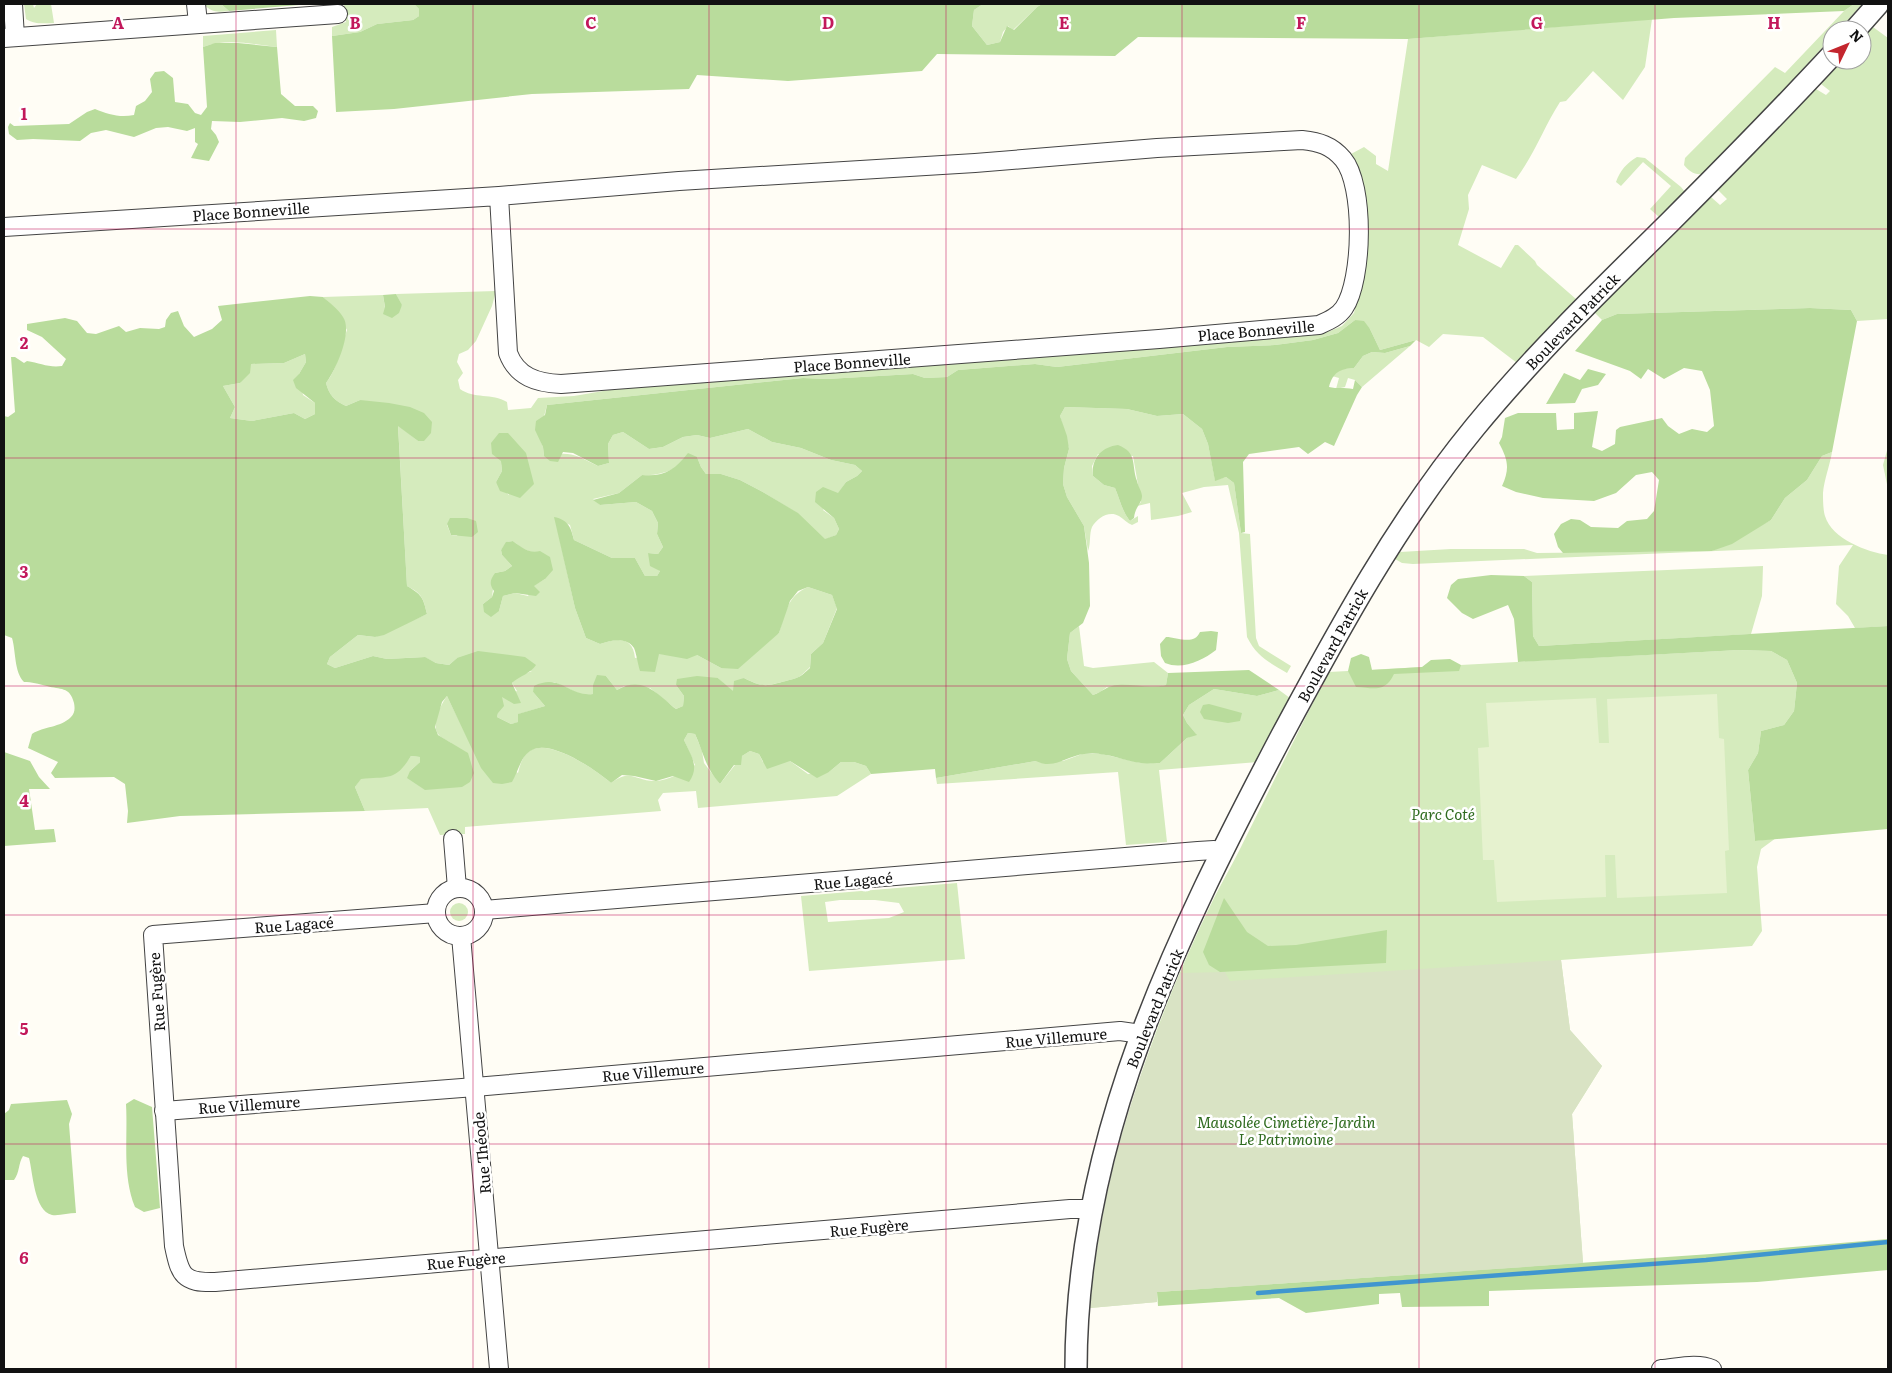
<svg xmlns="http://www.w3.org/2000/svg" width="1892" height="1373" viewBox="0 0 1892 1373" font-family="Literata,serif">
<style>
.green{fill:#d5ebbd;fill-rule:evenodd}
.forest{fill:#b9dc9c;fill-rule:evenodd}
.cemetery{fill:#d9e3c4}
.pitch{fill:#e6f2cf}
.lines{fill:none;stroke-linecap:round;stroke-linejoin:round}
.stream{stroke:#3f96cf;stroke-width:4.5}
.minor-casing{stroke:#444;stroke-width:20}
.tertiary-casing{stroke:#444;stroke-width:24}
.minor{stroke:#fff;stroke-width:18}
.tertiary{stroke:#fff;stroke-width:21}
.grid{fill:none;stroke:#c2185b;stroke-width:1;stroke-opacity:0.55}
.labels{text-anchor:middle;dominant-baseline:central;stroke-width:5;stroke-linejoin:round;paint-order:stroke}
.street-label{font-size:15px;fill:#111;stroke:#fff}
.park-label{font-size:15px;font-style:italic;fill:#2f6b1f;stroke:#fff}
.grid-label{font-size:16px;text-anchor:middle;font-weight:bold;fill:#c2185b;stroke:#fff;stroke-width:5;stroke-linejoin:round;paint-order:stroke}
</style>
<rect width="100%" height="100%" fill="#fffdf5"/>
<!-- green -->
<g class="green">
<path d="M24 4H33L34 8 37 4H51L54 23C44 23 36 25 26 19Z"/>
<path d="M204 4H221L229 11C218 12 211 13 204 4Z"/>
<polygon points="344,4 414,4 419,9 419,16 413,20 377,24 360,32 332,36 332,27 346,22"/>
<polygon points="983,4 1042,4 1037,7 1013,30 1008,26 1003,32 1000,42 987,45 972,26 974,10"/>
<path d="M1854 4H1862L1839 30H1832V37L1756 120 1702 174C1694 175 1689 171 1684 165L1685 158 1775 67 1785 73 1844 11Z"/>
<path d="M1652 19 1645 67 1623 100 1593 71 1566 101 1560 102C1544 127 1534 155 1516 179L1482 165 1468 195 1469 209 1458 245 1501 268 1515 245H1518L1535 261 1537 265 1576 299 1517 363 1483 337 1443 334 1429 347 1416 340 1380 350 1370 329 1355 320 1338 333 1313 340 1275 345 1227 347 1057 367 1035 364 958 370 947 377 925 378 913 374 827 379 803 378 547 405 539 436 543 447 544 456C571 451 574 454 598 466L609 463 608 444 613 435 623 432 649 449 663 447 683 437 697 435 710 438 748 429 772 442 801 448 831 460 855 465 862 471 857 476 846 482 838 494 823 510 834 518 839 529 836 535 824 540 797 513 761 491 740 480 721 474H706L701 467 697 457C679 466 663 477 642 475L619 493 593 499 600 505 636 502 652 511 658 523 657 534 663 547 658 554 648 553 660 571 657 576H645L635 558H612L574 540 570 525 555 518 575 608 586 638 600 644C617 638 633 636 635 658L659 654 697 655 721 668 779 633C785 614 787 596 808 587L832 595 837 608 823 643 811 654 810 667C799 678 800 677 786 681 765 686 764 688 744 678L733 692 718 678H708L676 685 684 696 683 706 676 709 650 688 624 686 617 690 606 676 593 685V694L582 695 554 682 533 692 545 706 519 714V722L511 724 497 717 501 697 517 691 512 683 521 675 532 671 457 658 449 665 436 663 424 657 387 659 373 656 335 668 327 664 330 657 358 635 375 637 427 614C423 597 422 594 407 586L398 425 418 441H424L360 400 346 406C335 401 329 395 326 383 338 368 340 348 347 330L333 306 323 297 383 295 385 308 402 306 396 294 496 291 492 306 476 341 468 350 459 354 457 362 463 373 458 380 460 389C474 399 492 393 507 402L508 410 531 408 538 398 574 396 609 390 705 381 1297 336 1330 331 1342 326 1354 313 1359 292 1366 239 1368 213 1365 191 1360 173 1351 154 1364 147 1376 156V164L1388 171 1408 39ZM501 461 509 495 496 482 502 471ZM451 518H467L457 536 451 535 447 525ZM513 541 523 549 534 553 545 579 533 586 528 596 515 593 503 596 499 611 483 604 492 597 495 573 505 571 512 566 502 555 501 550 507 542Z"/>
<polygon points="1873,27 1888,38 1888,319 1857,321 1851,310 1810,308 1617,314 1602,320 1594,312 1711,197 1720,205 1727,199 1718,190 1816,89 1826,95 1830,91 1821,84 1843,60 1862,60 1862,39"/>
<path d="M276 30 277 47C253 44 226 38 203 47V36Z"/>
<path d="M1637 157 1645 158 1681 187 1685 192 1659 217 1650 209 1671 186 1643 162 1621 186 1616 182C1620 170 1627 163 1637 157Z"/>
<polygon points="1410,346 1362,387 1355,380 1348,378 1345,387 1336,389 1339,378 1332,376 1341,369 1354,368 1363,356 1372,352 1385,353"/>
<polygon points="305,354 306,362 299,374 303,395 315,403 315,414 305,419 294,413 252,421 230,418 235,407 223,386 240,383 250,364 284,363"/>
<path d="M1065 407 1127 409 1157 416 1183 414 1202 429 1208 444 1215 480 1226 477 1234 483 1241 533 1250 534 1256 638 1259 646 1291 666 1287 673C1269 662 1257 657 1247 637L1239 533 1228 485 1204 487 1182 493 1192 512 1178 516 1151 520 1150 503 1137 506 1141 502 1133 456 1098 454 1092 466 1093 476 1104 485 1115 488C1120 500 1122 511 1130 521L1138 516V522L1132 525C1127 523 1124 519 1119 516 1109 510 1097 518 1092 527 1089 534 1091 544 1088 551L1084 526 1067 497 1063 484 1064 468 1069 449 1060 416Z"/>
<polygon points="1888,447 1888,489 1883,465"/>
<path d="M1832 452C1830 465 1824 480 1823 493 1823 499 1823 510 1825 516 1832 539 1867 552 1888 555V626L1855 628 1848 616 1836 604 1839 566 1853 545 1413 564 1402 563 1395 559 1400 552 1451 549H1524L1537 553 1712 551 1771 520 1785 498 1807 480 1822 456Z"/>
<polygon points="1763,566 1762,596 1751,634 1539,646 1533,636 1532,582 1524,576"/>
<polygon points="1079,626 1084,666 1093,668 1154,662 1168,673 1166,685 1153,688 1107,687 1100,692 1093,695 1071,671 1067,659 1070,633"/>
<path d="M1739 650 1771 651 1787 660 1797 683 1794 711 1784 725 1761 731 1758 753 1748 770 1755 841 1776 838 1761 849 1757 867 1762 931 1752 946 1561 960 1570 1030 1602 1066 1572 1114 1583 1263 1157 1292V1302L1090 1308C1104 1165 1151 1027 1214 898 1222 882 1231 867 1239 851 1269 791 1298 731 1329 672Z"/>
<polygon points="1214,689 1257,696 1279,690 1290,698 1258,762 1159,770 1167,842 1126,845 1118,772 937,784 936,778 1036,761 1063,761 1082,754 1102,754 1141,763 1160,763 1187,738 1196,734 1187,723 1183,715 1189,705"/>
<path d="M447 696 469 741 518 773C520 764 523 755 531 750 551 739 596 770 611 783 632 768 634 781 655 781 669 781 683 771 695 765L684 740 688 733 695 734 702 751 704 763 720 784 742 756 750 751 759 754 763 762 790 761 808 774 829 772 841 762H854L866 766 871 774 837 796 698 808 696 791 663 793 658 800 661 811 465 827V834L440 835 428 808 365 811 355 787 361 778C376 778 404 769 411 756L420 757V762L410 771 425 789 440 788 451 743C447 740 441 738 438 734 431 724 441 704 447 696Z"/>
<path d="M957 883 965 959 809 971 801 896ZM840 900H875L899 903 904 912 889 918 828 922 825 902Z"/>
<circle cx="459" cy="912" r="9"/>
</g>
<!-- forest -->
<g class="forest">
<polygon points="221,4 311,4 229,11"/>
<polygon points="414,4 983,4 974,10 972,26 987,45 1000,42 1007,26 1014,30 1037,7 1042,4 1854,4 1844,11 1674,18 1408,39 1138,37 1115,56 937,54 922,71 788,81 697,75 689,89 532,94 394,109 336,112 332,36 360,32 377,24 413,20 419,16 419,9"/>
<path d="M215 43H238L277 47 281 94 295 106H313L318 111 316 118 304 121 282 118 240 122 212 121 211 129 216 135 219 142 209 161 191 158 198 144 195 142V128L187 131 168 127 156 128 134 137 106 130 91 133 80 141 33 139 17 140 9 134 8 127 10 123 14 126 69 124 87 112 95 109C108 114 119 118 134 115L136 106 145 101 152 92 150 79 155 72 164 71 173 78 175 102 188 104 195 113 201 115 207 107 203 47Z"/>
<polygon points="396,294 402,305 399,313 392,318 383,314 385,307 383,295"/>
<path d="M310 296 323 297C330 303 338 309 343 317 353 331 336 370 326 383 329 395 335 401 346 406L360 400 389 403 410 407 424 413 432 422 431 433 424 441H418L398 426 407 586C422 595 423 597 427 614L384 635 375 637 358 635 330 657 327 664 335 668 373 656 387 659 425 657 436 663 449 665 457 658 478 651 525 657 536 665C531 673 520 676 512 683L521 703 514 704 502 697 504 706 498 713 497 717 511 724 518 722V714L545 706 533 692 534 686C561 673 568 697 593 694V685L597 675 606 676 617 690C642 675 657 693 676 709L683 706 684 696 676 685 677 679 697 676 718 678 733 691 734 681 744 678C764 688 766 686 786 681 800 677 799 678 810 668L811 654 823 643 837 609 832 595 808 587 798 591 790 601 779 633 738 669 721 668 697 655 687 659 659 654 655 672 640 671C638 665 636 652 634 648 626 636 610 641 600 644L586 638 575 608 554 517C569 520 571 528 574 540L612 558H635L645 576H657L660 571 650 566 648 553 658 554 663 547 657 534 658 523 652 511 636 502 600 505 593 500 619 493 642 475C664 477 675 470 688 453L697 457 701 467 706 474H721L740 480 761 491 798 513 825 539 836 535 839 529 834 518 815 502 816 492 823 487 838 493 846 482 857 476 862 471 855 465 831 460 801 448 772 442 748 429 710 438 697 435 683 437 663 447 649 449 623 432 613 435 608 444 609 463 598 466 573 453 563 452 558 462 550 461 544 456 543 447 535 430 536 421 545 415 547 405 803 378 827 379 913 374 925 378 947 377 958 370 1035 364 1057 367 1227 347 1275 345 1313 340 1338 333 1355 320 1364 321 1370 329 1380 350 1416 340 1410 346 1385 353 1372 352 1363 356 1354 368C1340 369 1333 372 1329 387 1337 389 1344 387 1353 389L1355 380 1362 387 1357 395 1334 446 1325 442 1308 454 1299 447 1249 454 1243 462 1245 532 1241 533 1234 483 1226 477 1215 481 1208 444 1202 429 1183 414 1157 416 1127 409 1065 407 1060 416 1067 436 1069 449 1064 468 1063 484 1067 497 1084 526 1089 563 1090 606 1083 623 1070 633 1067 659 1071 671 1093 695C1102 692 1108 685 1118 685 1135 684 1149 689 1166 685L1168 673 1249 670 1279 690 1257 696 1214 689 1189 705 1183 715 1187 723 1197 735 1187 738 1160 763C1154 763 1147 764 1141 763 1121 760 1104 751 1084 754 1067 756 1053 770 1036 761L936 778 935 769 871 774 866 766 854 762H841L829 772 817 778 790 761 767 769 759 754 750 751 742 756 741 765H734L720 784C705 767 704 754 695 734L688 733 684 740C691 756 700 766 689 782L673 776 656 781 634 776 622 775 611 783C596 770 551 739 532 750 521 755 518 772 512 782L502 784 493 783 481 768 447 696 442 702 435 727 438 735 468 753 474 773 470 782 462 787 425 790 407 778 410 771 420 762V757L411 756C395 782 388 776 361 779L355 787 365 811 180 816 127 823 128 811 125 784 114 777 55 778 51 773 58 762 28 748 32 734C44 726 60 728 71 717 75 713 75 708 74 703 70 686 60 690 47 686 38 684 32 682 24 682 14 672 16 651 12 638L4 635V416L8 417 15 412 11 357H15L24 363 27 361C40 363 49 368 62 366L66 359 42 337 27 330V324L65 318 77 321 87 333 96 334 119 326 126 332 140 328 159 329 165 327 166 320 171 313 178 311 184 326 194 337 212 329 222 320 218 306ZM305 354 306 362 299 374 293 380 296 388 315 403V414L305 419 294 413 252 421 230 418 235 407 223 386 240 383 250 373 251 364 284 363Z"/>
<path d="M1810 308 1851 310 1857 321 1832 452 1822 456 1807 480 1785 498 1771 520 1732 544 1712 551 1563 553 1558 547 1554 534 1561 524 1571 519 1580 520 1591 527 1618 528 1627 521 1647 519 1654 511 1659 480 1652 472 1636 475 1616 493 1594 501 1543 498 1516 492 1502 486C1510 468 1508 460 1499 443L1502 437 1505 418 1518 413H1556L1557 430 1574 429V413L1598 411 1592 447 1602 451 1615 444 1616 430 1620 427 1662 418 1668 426 1679 434 1692 429 1707 432 1714 426 1710 390 1702 371 1684 368 1664 379 1648 369 1641 379 1630 371 1575 351 1602 320 1617 314Z"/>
<polygon points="1588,369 1606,374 1598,385 1582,389 1575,403 1546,404 1564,373 1580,380"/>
<polygon points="499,433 508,433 526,453 534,484 520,498 500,491 496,482 502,471 501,461 492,454 491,443"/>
<path d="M1118 445C1138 453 1131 464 1137 481 1138 486 1142 492 1142 496 1142 503 1135 507 1134 518L1130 521C1122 511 1120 500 1115 488L1104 485 1093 476C1091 459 1101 447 1118 445Z"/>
<polygon points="450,518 467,518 476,521 478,532 472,537 451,535 447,524"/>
<path d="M513 541C521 547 529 554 540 551L550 557 553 570 545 579 534 586 540 592 536 596 515 593 503 596 499 611 491 617 484 612 483 604 492 597 494 591C489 584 490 580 495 573L505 571 512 566 502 555 501 550 506 542Z"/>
<polygon points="1491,575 1524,576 1532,582 1533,636 1539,646 1888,626 1888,829 1755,841 1748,770 1758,753 1761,731 1784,725 1794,711 1797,683 1787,660 1771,651 1739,650 1518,662 1514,619 1508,605 1473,619 1462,613 1447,598 1451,585 1458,579"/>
<path d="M1211 631 1218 632 1216 650C1202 661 1182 670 1165 663L1161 656 1160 644 1166 637C1177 637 1194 646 1200 632Z"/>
<path d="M1361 654 1369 657 1372 670 1422 667 1431 660 1450 659 1461 665 1459 671 1394 674C1385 693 1374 688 1356 687L1348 671 1351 658Z"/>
<polygon points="1209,704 1242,713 1240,721 1228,723 1204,719 1200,712 1203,705"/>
<polygon points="4,752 30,761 39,777 50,789 29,789 35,830 54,829 56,842 4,846"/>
<polygon points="1224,898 1247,932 1268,946 1296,945 1387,930 1386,963 1220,972 1209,965 1203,952"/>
<path d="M134 1099 152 1107 160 1208 144 1212 135 1207C122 1175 128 1138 126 1104Z"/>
<path d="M67 1100 72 1114 69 1124 76 1213C69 1213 59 1216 52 1215 34 1211 33 1173 29 1158L23 1156C18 1164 20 1172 14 1180H4V1114L9 1110 11 1104Z"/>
<polygon points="1888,1239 1888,1270 1757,1282 1489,1291 1489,1306 1402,1307 1400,1293 1379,1294 1379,1304 1306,1313 1279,1298 1158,1306 1157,1292 1711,1254"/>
</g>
<!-- cemetery -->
<path class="cemetery" d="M1561 960 1570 1030 1602 1066 1572 1114 1583 1263 1157 1292V1302L1090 1308C1095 1262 1101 1217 1112 1172 1128 1104 1154 1038 1180 973L1225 972 1230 981Z"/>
<!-- pitch -->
<polygon class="pitch" points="1717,694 1719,738 1724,739 1729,850 1725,851 1727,893 1617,898 1615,855 1605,855 1606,897 1497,902 1494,860 1483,860 1478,748 1489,747 1486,703 1596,698 1599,743 1609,743 1607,699"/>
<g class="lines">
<!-- stream -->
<polyline class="stream" points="1258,1293 1706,1260 1888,1242"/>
<defs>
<g id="minor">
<polyline points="13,4 15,37"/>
<polyline points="196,4 198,23"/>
<polyline points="4,38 338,14"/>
<path d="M4 227 499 196 679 181 975 163 1157 148 1302 140C1319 142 1331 145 1343 159 1365 185 1363 280 1344 308 1338 317 1328 321 1319 325L1159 339 561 384C537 383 517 377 508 353L499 196"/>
<polyline points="453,839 457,888"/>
<circle cx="460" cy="912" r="24"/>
<polyline points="484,910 1198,851 1214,850 1222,852"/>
<path d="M436 913 153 935 174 1246C180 1275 183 1283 215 1282L1070 1209H1091"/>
<polyline points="461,936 499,1369"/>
<polyline points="164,1111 475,1087 1120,1031 1141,1034"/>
<path d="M1661 1369C1676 1368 1697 1362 1712 1369"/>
</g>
<g id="tertiary">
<polyline points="1855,30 1878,4"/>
<path d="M1076 1369C1076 1138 1176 937 1281 737 1339 629 1397 522 1475 427 1535 354 1602 289 1669 223 1724 168 1779 112 1832 55"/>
</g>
</defs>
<!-- minor casing -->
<use href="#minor" class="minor-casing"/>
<!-- tertiary casing -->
<use href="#tertiary" class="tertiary-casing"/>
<!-- minor -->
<use href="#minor" class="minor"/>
<!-- tertiary -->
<use href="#tertiary" class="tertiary"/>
</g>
<!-- grid -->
<path class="grid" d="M236 4V1369M473 4V1369M709 4V1369M946 4V1369M1182 4V1369M1419 4V1369M1655 4V1369M4 229H1888M4 458H1888M4 686H1888M4 915H1888M4 1144H1888"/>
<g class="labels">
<!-- street labels -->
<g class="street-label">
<text transform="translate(251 211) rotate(-4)">Place Bonneville</text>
<text transform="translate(1572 321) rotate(-46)">Boulevard Patrick</text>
<text transform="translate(1256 330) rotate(-5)">Place Bonneville</text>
<text transform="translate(852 362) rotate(-4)">Place Bonneville</text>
<text transform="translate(1332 645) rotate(-61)">Boulevard Patrick</text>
<text transform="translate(853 880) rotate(-5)">Rue Lagacé</text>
<text transform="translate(294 924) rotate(-4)">Rue Lagacé</text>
<text transform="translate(156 992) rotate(-94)">Rue Fugère</text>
<text transform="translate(1154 1008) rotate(-68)">Boulevard Patrick</text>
<text transform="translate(1056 1037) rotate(-5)">Rue Villemure</text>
<text transform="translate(653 1071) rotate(-5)">Rue Villemure</text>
<text transform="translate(249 1104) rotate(-4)">Rue Villemure</text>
<text transform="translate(481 1153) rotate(-95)">Rue Théode</text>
<text transform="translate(869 1227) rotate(-5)">Rue Fugère</text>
<text transform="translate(466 1260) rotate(-5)">Rue Fugère</text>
</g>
<!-- park labels -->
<g class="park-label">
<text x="1443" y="813">Parc Coté</text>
<text x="1286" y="1121">Mausolée Cimetière-Jardin<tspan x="1286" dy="17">Le Patrimoine</tspan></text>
</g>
</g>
<g class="grid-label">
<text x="118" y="29">A</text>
<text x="355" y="29">B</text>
<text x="591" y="29">C</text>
<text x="828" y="29">D</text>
<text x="1064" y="29">E</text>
<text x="1301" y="29">F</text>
<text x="1537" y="29">G</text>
<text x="1774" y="29">H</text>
<text x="24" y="120">1</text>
<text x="24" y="349">2</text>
<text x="24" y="578">3</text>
<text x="24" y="807">4</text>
<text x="24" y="1035">5</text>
<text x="24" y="1264">6</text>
</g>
<!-- border -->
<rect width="1892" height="1373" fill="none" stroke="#111111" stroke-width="10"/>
<!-- north arrow -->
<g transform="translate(1847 45) rotate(47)"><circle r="24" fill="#ffffff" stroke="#a0a0a0"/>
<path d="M0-4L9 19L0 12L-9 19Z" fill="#c4262e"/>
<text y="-8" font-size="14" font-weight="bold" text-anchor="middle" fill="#111111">N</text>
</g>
</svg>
